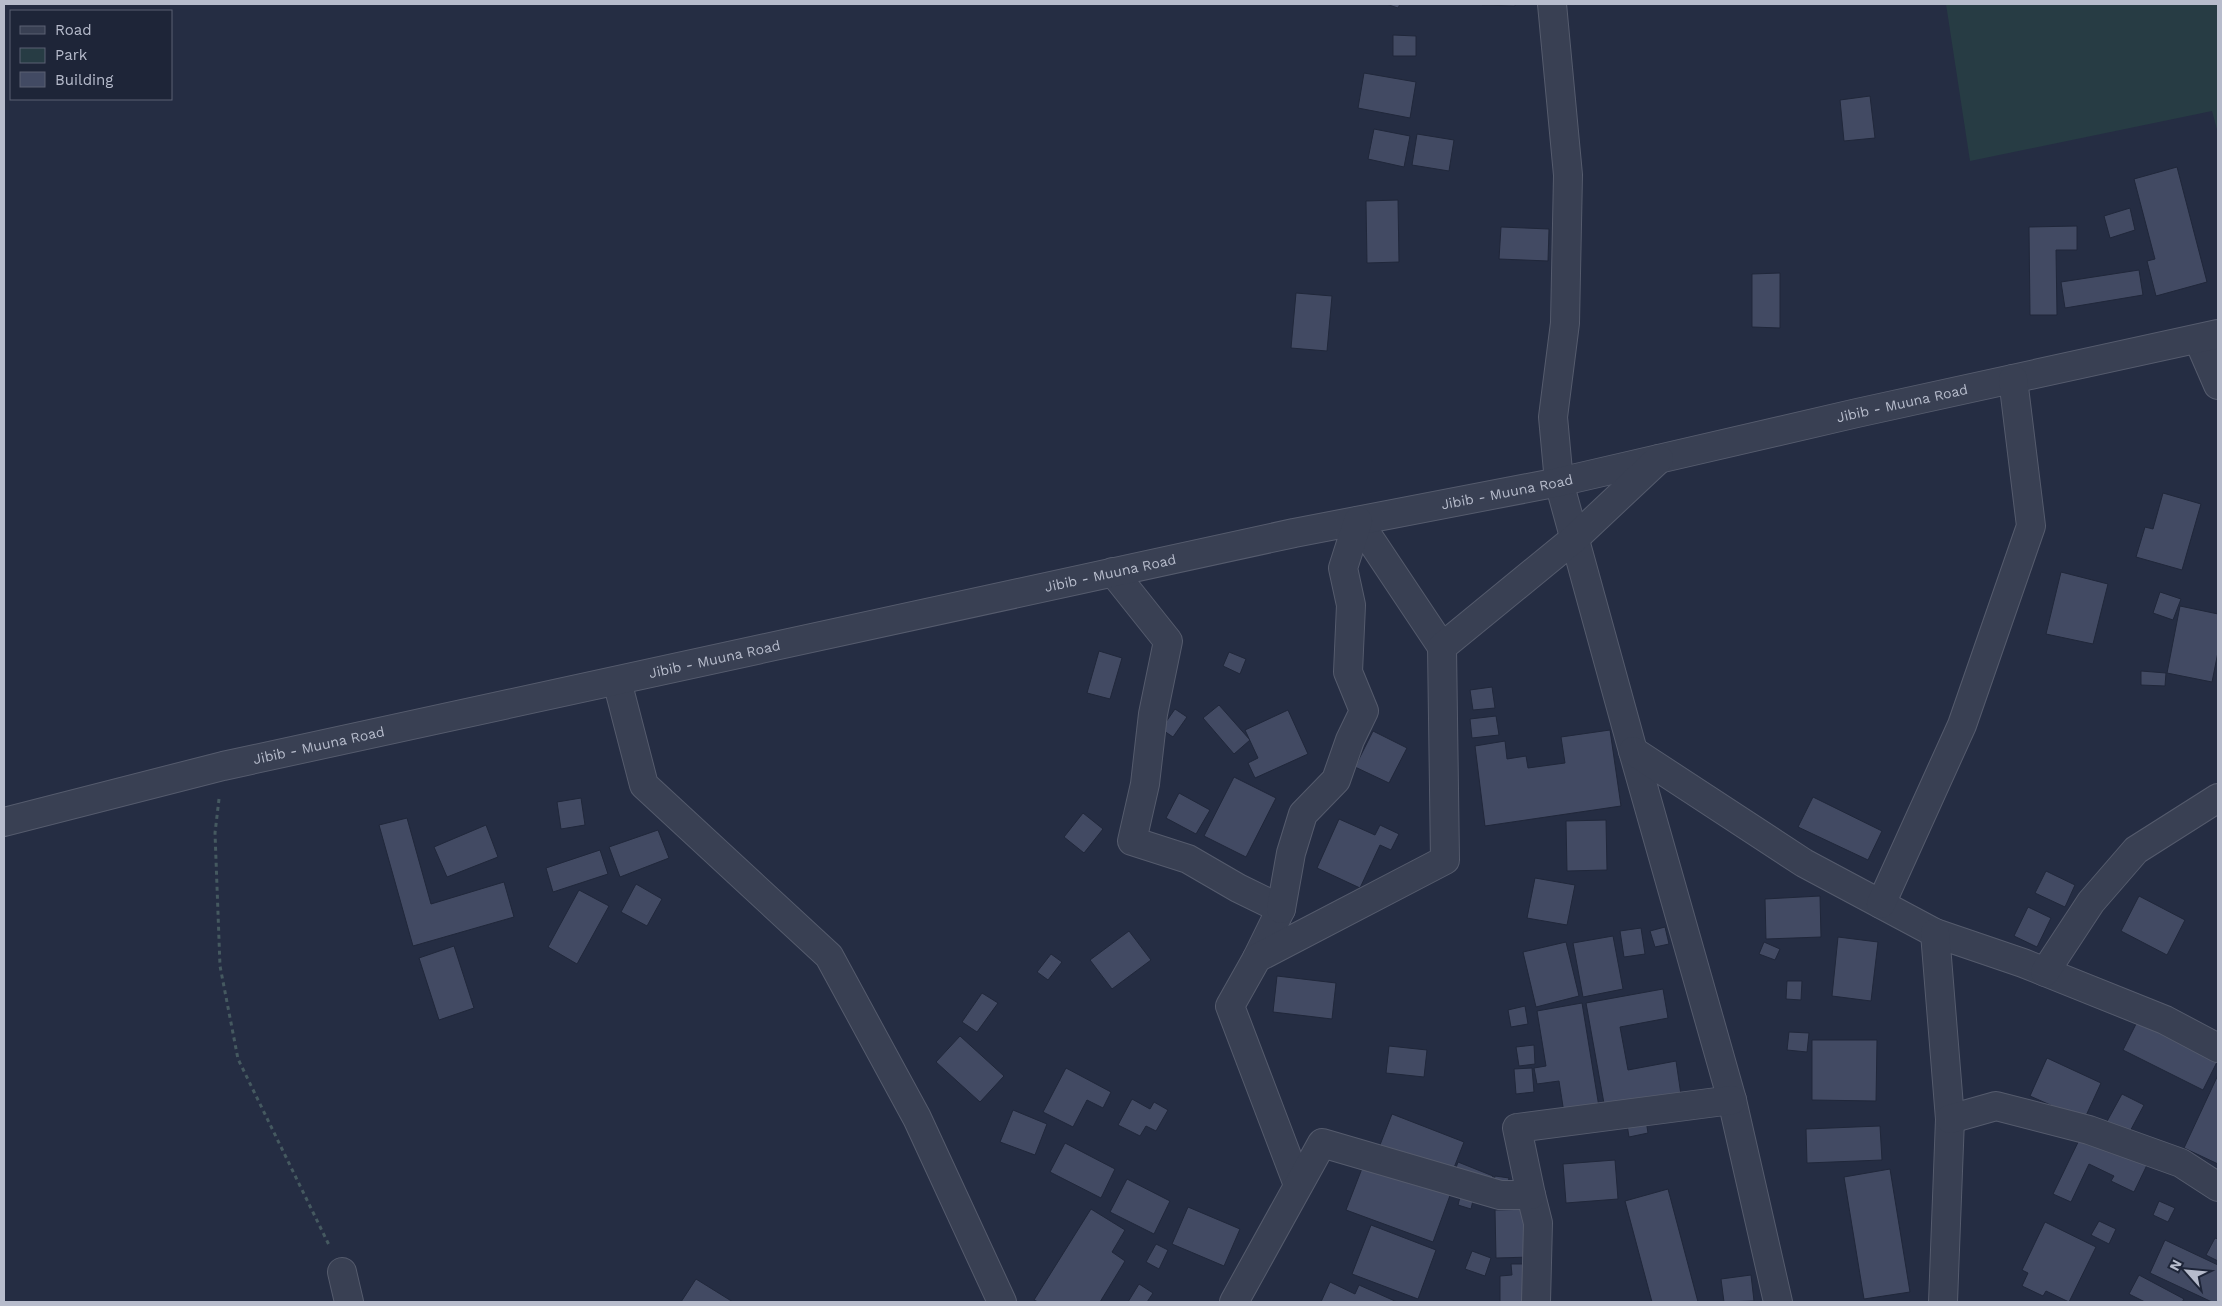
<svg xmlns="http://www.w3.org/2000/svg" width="2222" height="1306" viewBox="0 0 2222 1306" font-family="'Work Sans',sans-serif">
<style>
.green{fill:#273c44}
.building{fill:#424a63;stroke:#20273a}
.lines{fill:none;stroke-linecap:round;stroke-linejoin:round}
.minor-casing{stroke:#555b6d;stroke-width:30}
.path{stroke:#455960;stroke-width:3;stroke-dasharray:4 4;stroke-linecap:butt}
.minor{stroke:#394053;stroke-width:28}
.labels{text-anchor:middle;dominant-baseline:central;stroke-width:4;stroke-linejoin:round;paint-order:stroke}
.street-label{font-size:14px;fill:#b7bccc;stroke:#1e2538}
</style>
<rect width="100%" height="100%" fill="#252d43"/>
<!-- green -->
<polygon class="green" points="1946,4 2218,4 2218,133 2212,111 1970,161"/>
<!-- building -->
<g class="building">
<polygon points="1386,4 1400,4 1398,8"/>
<polygon points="1482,4 1515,4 1515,6 1482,5"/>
<polygon points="1393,35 1416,36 1416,56 1393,56"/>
<polygon points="1364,73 1416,82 1410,118 1358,108"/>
<polygon points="1870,96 1875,138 1844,141 1840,100"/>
<polygon points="1374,129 1410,136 1404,167 1368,159"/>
<polygon points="1417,134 1454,140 1449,171 1412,165"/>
<polygon points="2177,167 2207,282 2156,296 2147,261 2155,259 2134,179"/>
<polygon points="1398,200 1399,262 1367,263 1366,201"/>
<polygon points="2130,208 2135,230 2110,238 2104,216"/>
<polygon points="2077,226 2077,250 2056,250 2057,315 2030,315 2029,227"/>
<polygon points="1501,227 1549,229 1548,261 1499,259"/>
<polygon points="2139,270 2143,295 2065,308 2061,282"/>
<polygon points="1780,273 1780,328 1752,327 1752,274"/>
<polygon points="1296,293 1332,296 1327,351 1291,348"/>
<polygon points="2163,493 2201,504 2182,570 2136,557 2145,527 2153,529"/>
<polygon points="2061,572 2108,584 2093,644 2046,634"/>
<polygon points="2160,592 2181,599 2173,620 2153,613"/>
<polygon points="2180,606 2218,614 2218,652 2212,682 2167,673"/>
<polygon points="1099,651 1122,658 1110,699 1087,693"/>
<polygon points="1229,652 1246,659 1240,674 1223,666"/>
<polygon points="2141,671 2166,673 2165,686 2141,685"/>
<polygon points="1492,687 1495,708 1473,710 1470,690"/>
<polygon points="1219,705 1250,740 1234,754 1203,718"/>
<polygon points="1175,709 1187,717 1173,737 1161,729"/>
<polygon points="1288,710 1308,754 1255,778 1248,763 1258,758 1245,730"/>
<polygon points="1496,716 1499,735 1472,738 1470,719"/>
<polygon points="1610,730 1621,806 1485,826 1475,746 1505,741 1507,759 1526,756 1528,768 1565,763 1561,737"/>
<polygon points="1373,731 1407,748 1389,783 1355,767"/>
<polygon points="1234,777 1276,798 1246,857 1204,836"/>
<polygon points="1179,793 1210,810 1196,834 1166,818"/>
<polygon points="1813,797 1882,831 1868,860 1798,827"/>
<polygon points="581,798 585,825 561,829 557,802"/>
<polygon points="1083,813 1103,829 1084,853 1064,837"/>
<polygon points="407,818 431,904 504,882 514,917 413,946 379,825"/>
<polygon points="1339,819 1375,835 1380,825 1399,834 1391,850 1380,845 1360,888 1317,868"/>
<polygon points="1606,820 1607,870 1567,871 1566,821"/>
<polygon points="486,825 498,857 447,877 434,847"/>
<polygon points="658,830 669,858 620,877 609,847"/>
<polygon points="600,850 608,874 553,892 546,868"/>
<polygon points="2046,871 2075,885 2065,907 2035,893"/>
<polygon points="1535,878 1575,885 1567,925 1527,918"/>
<polygon points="636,884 662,899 647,926 621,912"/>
<polygon points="579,890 609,906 577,964 548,947"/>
<polygon points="1820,896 1821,937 1766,939 1765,899"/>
<polygon points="2139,896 2185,920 2167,955 2121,931"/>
<polygon points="2028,907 2051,918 2037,947 2014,936"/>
<polygon points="1665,927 1669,944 1655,947 1650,931"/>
<polygon points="1641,928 1645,954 1624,957 1620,931"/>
<polygon points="1129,931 1151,960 1112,989 1090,960"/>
<polygon points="1613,936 1623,989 1583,997 1573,943"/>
<polygon points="1838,937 1878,942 1871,1001 1832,996"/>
<polygon points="1566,942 1579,996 1536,1007 1523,952"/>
<polygon points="1764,942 1780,949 1775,960 1759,954"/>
<polygon points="454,946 474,1008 439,1020 419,958"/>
<polygon points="1051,954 1062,962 1048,980 1037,972"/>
<polygon points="1277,976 1336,983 1332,1019 1273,1012"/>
<polygon points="1787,981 1802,981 1801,1000 1786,999"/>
<polygon points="1663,989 1668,1018 1620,1027 1628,1070 1676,1061 1681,1095 1605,1109 1586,1003"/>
<polygon points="982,993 998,1003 977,1032 962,1022"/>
<polygon points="1582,1003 1599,1107 1564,1113 1559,1081 1537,1084 1534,1068 1546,1066 1537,1011"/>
<polygon points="1525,1006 1528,1024 1511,1027 1508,1010"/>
<polygon points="2140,1016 2218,1060 2203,1090 2123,1050"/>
<polygon points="1789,1032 1809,1033 1807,1052 1787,1050"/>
<polygon points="960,1036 1004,1076 980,1102 936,1062"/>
<polygon points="1812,1040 1877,1040 1876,1101 1812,1100"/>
<polygon points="1534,1045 1535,1064 1519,1066 1516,1047"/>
<polygon points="1389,1046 1427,1050 1424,1077 1386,1073"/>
<polygon points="2047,1058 2101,1083 2084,1120 2030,1096"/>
<polygon points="1066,1068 1111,1092 1103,1108 1087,1100 1073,1127 1043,1112"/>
<polygon points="1532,1068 1534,1092 1516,1094 1514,1069"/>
<polygon points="2218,1075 2218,1164 2184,1148"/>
<polygon points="2122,1094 2144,1105 2127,1137 2105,1125"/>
<polygon points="1132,1099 1150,1109 1154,1102 1168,1110 1156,1131 1146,1126 1140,1136 1118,1125"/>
<polygon points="1013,1110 1047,1124 1035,1155 1000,1142"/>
<polygon points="1392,1114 1464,1142 1450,1178 1378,1150"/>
<polygon points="1645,1114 1648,1133 1629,1137 1626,1118"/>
<polygon points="1880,1126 1882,1160 1807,1163 1806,1129"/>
<polygon points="2082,1134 2147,1165 2134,1192 2111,1181 2114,1176 2089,1164 2071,1202 2053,1194"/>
<polygon points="1065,1143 1115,1169 1101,1198 1050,1172"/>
<polygon points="1366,1158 1452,1190 1433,1242 1346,1210"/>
<polygon points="1615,1160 1618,1199 1566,1203 1563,1164"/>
<polygon points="1458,1162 1493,1176 1487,1190 1453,1176"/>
<polygon points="1890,1169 1910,1292 1864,1299 1844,1177"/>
<polygon points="1495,1176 1509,1178 1507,1188 1493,1185"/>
<polygon points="1127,1179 1170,1201 1154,1234 1110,1212"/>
<polygon points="1668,1189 1698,1302 1652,1302 1625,1201"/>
<polygon points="1461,1193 1474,1196 1471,1209 1458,1205"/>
<polygon points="2159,1201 2175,1208 2168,1222 2153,1215"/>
<polygon points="1188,1207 1240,1229 1224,1266 1172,1244"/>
<polygon points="1091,1209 1125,1230 1112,1252 1125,1261 1100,1302 1038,1302 1034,1300"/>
<polygon points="1531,1209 1532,1257 1496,1258 1495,1210"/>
<polygon points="2099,1221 2116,1229 2109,1244 2091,1235"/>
<polygon points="2045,1222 2096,1247 2069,1302 2046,1291 2043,1296 2022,1286 2028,1273 2022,1270"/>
<polygon points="1371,1225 1436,1250 1418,1299 1352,1274"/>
<polygon points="2215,1238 2218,1239 2218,1261 2206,1255"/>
<polygon points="2165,1240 2218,1265 2218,1302 2212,1302 2150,1273"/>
<polygon points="1156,1244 1168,1250 1159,1269 1146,1262"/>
<polygon points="1472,1251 1491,1258 1485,1276 1465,1269"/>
<polygon points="1511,1264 1532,1264 1532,1302 1500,1302 1500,1276 1512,1275"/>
<polygon points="1751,1275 1754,1301 1724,1302 1721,1279"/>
<polygon points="2139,1275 2184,1299 2182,1302 2145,1302 2129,1294"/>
<polygon points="696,1279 733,1302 681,1302"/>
<polygon points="1330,1282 1355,1294 1359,1285 1397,1302 1321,1302"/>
<polygon points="1139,1284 1153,1293 1147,1302 1128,1302"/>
</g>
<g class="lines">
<defs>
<g id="minor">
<polyline points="1552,4 1568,175 1565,323 1553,417 1559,482 1633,751 1732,1100 1778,1302"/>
<polyline points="2198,339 2218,385"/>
<polyline points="1358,521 1442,647"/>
<polyline points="1113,572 1168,641 1153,714 1145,784 1132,841 1188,859 1238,888 1281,909 1257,958"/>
<polyline points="617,681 644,785 829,956 917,1118 1002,1302"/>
<polyline points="1633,751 1804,863 1935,933 2023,963 2165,1020 2218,1048"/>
<path id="s1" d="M4 822 223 766 1294 533 1559 482 1857 413 2218 334"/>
<polyline points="1881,904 1962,725 2031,526 2013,379"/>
<polyline points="1281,909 1291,853 1303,814 1336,780 1350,740 1364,711 1348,672 1351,605 1343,568 1358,521"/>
<polyline points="1935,933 1950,1119 1943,1302"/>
<polyline points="2045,972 2091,902 2136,850 2218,798"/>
<polyline points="1950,1119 1996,1106 2089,1130 2181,1163 2218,1187"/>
<polyline points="1298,1185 1230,1006 1257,958 1445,860 1442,647 1575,538 1659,459"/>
<polyline points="1531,1195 1538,1223 1536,1302"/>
<polyline points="342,1272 349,1302"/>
<polyline points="1234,1302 1322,1143 1500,1195 1531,1195 1517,1128 1732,1100"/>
</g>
</defs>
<!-- minor casing -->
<use href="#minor" class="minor-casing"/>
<!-- path -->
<polyline class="path" points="219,799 215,833 220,966 238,1059 329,1245"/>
<!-- minor -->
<use href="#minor" class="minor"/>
</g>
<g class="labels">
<!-- street labels -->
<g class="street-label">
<text stroke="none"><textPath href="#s1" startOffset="1944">Jibib - Muuna Road</textPath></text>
<text stroke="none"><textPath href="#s1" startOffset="1539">Jibib - Muuna Road</textPath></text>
<text stroke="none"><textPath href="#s1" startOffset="1134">Jibib - Muuna Road</textPath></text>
<text stroke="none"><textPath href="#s1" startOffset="729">Jibib - Muuna Road</textPath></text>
<text stroke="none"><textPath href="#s1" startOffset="324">Jibib - Muuna Road</textPath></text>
</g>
</g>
<!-- border -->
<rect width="2222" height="1306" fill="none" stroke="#b7bccc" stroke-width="10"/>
<!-- legend -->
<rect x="10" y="10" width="162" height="90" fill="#1e2538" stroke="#5b6173"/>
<rect x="20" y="26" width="25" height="8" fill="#394053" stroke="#5b6173"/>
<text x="55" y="35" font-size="15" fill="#b7bccc">Road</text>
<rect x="20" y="48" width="25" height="15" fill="#273c44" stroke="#5b6173"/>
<text x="55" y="60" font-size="15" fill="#b7bccc">Park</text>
<rect x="20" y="72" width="25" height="15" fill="#424a63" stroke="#5b6173"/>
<text x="55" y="85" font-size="15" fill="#b7bccc">Building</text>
<!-- north arrow -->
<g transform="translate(2187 1271) rotate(297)" stroke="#1e2538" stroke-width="4" paint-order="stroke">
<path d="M0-4L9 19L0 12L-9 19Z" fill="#b7bccc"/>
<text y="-8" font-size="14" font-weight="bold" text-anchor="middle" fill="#b7bccc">N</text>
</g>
</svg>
